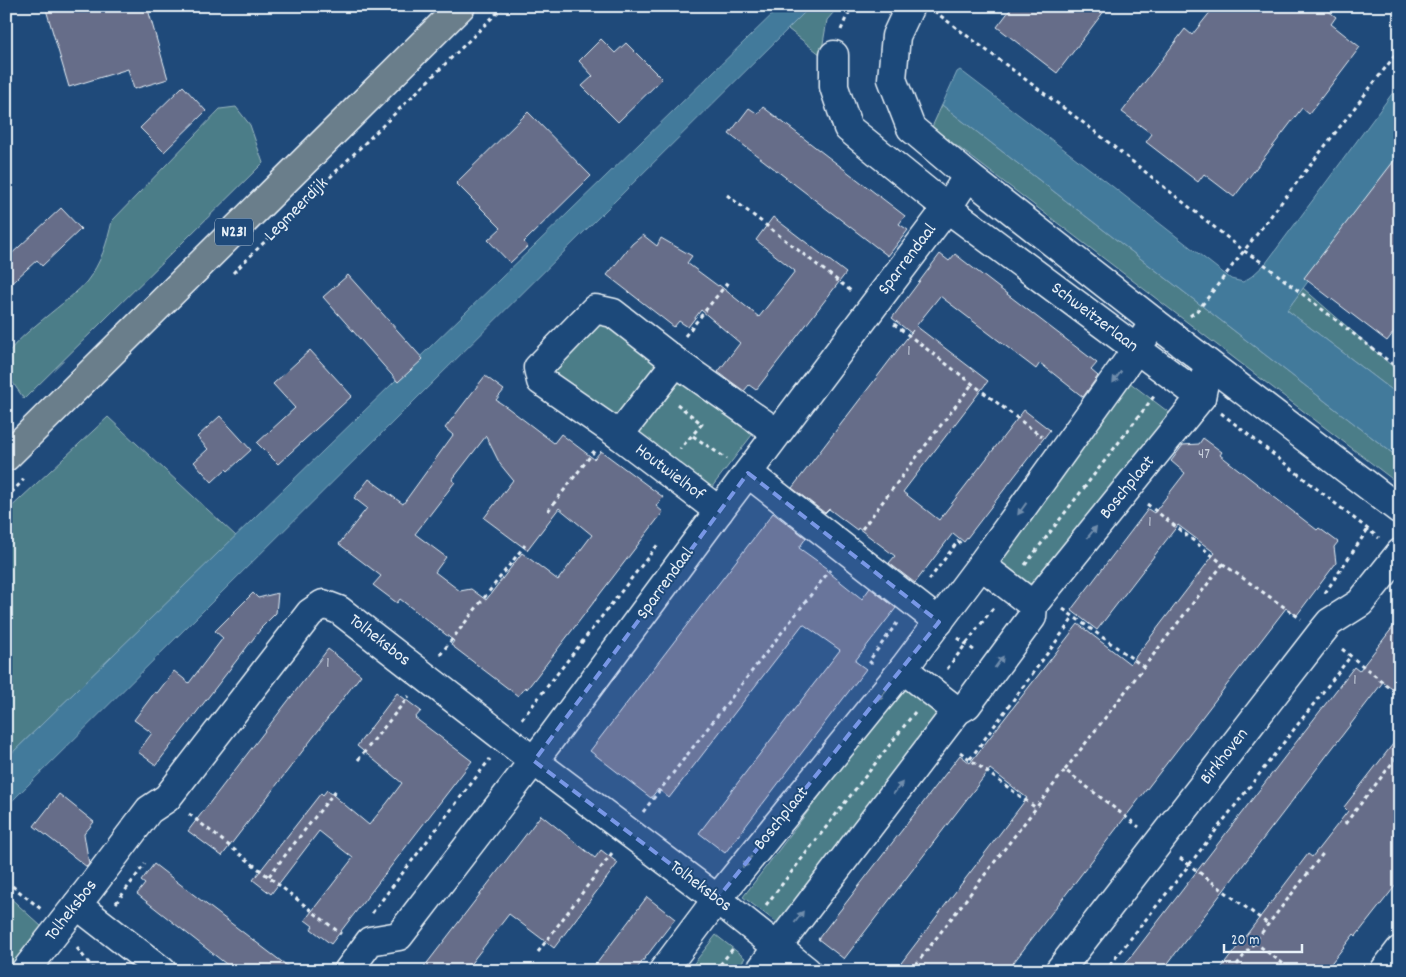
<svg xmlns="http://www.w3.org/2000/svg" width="1406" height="977" viewBox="0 0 1406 977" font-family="Dekko,sans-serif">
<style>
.green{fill:#4c7d88;stroke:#9ab7c0}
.water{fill:#427a9b;stroke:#84aac0}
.building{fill:#666d89;stroke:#e8f1f8;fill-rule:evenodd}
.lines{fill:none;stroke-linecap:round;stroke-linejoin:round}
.minor-casing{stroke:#e8f1f8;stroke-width:31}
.major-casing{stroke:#e8f1f8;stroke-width:31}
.path{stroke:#e8f1f8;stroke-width:3;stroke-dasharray:4 4;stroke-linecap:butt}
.minor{stroke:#1f4a7a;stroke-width:28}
.major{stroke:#6b7e8b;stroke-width:28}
.oneway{fill:#6f8dac}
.marked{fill:#7897e6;fill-opacity:0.2;stroke:#7897e6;stroke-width:4;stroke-dasharray:10 6;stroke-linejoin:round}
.labels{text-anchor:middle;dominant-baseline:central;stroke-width:4;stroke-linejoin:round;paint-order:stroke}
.number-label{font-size:15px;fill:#c8d0dc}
.shield{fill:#1f4a7a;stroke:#acbfd2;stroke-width:1}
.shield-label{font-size:16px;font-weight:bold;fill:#e8f1f8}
.street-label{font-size:18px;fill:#e8f1f8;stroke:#1f4a7a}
</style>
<rect width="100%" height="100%" fill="#1f4a7a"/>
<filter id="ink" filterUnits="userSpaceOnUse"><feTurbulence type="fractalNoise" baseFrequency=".02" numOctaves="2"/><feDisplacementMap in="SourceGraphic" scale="10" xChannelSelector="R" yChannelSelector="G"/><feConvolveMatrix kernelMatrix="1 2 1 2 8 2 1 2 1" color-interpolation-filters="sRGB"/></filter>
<g filter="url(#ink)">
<!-- green -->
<g class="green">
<polygon points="811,6 839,6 827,20 821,55 788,29"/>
<polygon points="942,105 1400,459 1400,485 932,127"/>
<path d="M236 107 250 125 263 163 24 399C16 386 3 373 6 358 10 340 73 299 87 281 101 263 107 243 112 221L220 109Z"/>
<polygon points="1303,288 1400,373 1400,396 1287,310"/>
<polygon points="601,320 663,368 618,425 548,373"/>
<polygon points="677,378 752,435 708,492 633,435"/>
<polygon points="1129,382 1171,414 1035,591 993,559"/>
<polygon points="108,417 236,536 6,759 6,512"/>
<polygon points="904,685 940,713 780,925 743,897"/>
<polygon points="6,894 42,927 8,971 6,971"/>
<polygon points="716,935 745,958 735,971 688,971"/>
</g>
<!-- water -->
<g class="water">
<polygon points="781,6 811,6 6,807 6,759"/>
<polygon points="960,70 1103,179 1231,279 1243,282 1252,276 1266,263 1400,83 1400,157 1287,310 1400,396 1400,459 942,105 957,72"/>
</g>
<!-- building -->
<g class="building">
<polygon points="45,6 147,6 168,79 134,89 128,69 69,87"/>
<polygon points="1013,6 1108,6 1057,73 997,27"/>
<polygon points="1215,6 1322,6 1336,17 1331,24 1360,47 1309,114 1302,108 1234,197 1204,174 1198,182 1146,142 1152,134 1122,112 1185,29 1192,35"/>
<polygon points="601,39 615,53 626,43 662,79 618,122 582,86 593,76 579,61"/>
<polygon points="183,86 206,111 164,152 140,128"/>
<polygon points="763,107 905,216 899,224 908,230 888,256 729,134 749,108 758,114"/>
<polygon points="528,112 591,176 524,242 528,246 510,263 488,240 501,228 456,183"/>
<polygon points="1400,153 1400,324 1387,341 1304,278"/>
<polygon points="61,208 81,229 42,266 37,260 6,288 6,259"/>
<polygon points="773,217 846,273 756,390 749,385 744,391 718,372 740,343 701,310 688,327 679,321 674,327 607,275 632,244 643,235 657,246 661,238 692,256 687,263 718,286 719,285 759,317 795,271 756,240"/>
<polygon points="940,254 949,261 955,254 973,268 1097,363 1091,370 1098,376 1083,397 1040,363 1036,369 940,296 916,326 988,381 903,492 939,520 1024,410 1050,430 964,542 953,533 915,583 889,563 895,556 858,528 857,530 829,509 825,513 792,488 913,330 911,333 892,318"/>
<polygon points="348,275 423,359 398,382 323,297"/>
<polygon points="310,350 352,396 278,464 257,443 295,408 273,384"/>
<path d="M485 376 504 390 496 400 508 408 554 443 561 434 594 459 601 451 663 497 656 506 663 512 527 689 525 687 518 696 451 645 454 641 400 599 397 603 373 585 381 576 339 544 367 508 354 498 369 479 403 504 453 435 445 428ZM486 436 500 464 513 480 484 518 527 550 559 508 592 535 558 580 522 553 486 600 471 589 460 591 435 572 446 557 415 534 455 482 452 480Z"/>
<polygon points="220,416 251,450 228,471 226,469 212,482 194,462 208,449 197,437"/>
<polygon points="1203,438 1222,452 1220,455 1252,480 1317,530 1319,528 1338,542 1334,547 1336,563 1297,615 1286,608 1007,971 895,971 1027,798 990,769 844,959 818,939 960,755 970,763 1078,624 1130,664 1215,553 1178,525 1097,630 1071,610 1148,509 1154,513 1185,473 1171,461 1183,445 1199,444"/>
<polygon points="773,513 806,538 799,548 827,568 826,570 862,599 870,588 896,608 855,661 866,669 725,853 699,833 840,650 803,624 669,798 658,789 651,798 590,751"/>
<polygon points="253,593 258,598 278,593 276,613 259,630 260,630 156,765 138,752 152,733 134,720 155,692 157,693 174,671 189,683 223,638 215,631"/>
<polygon points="1400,618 1400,695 1383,682 1162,971 1120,971 1354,667 1359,671"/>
<polygon points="328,649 361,675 222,856 188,831"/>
<polygon points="397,693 421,711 415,718 472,761 331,944 311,929 313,926 305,920 353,858 319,831 271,894 253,880 321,793 323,795 327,790 369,825 387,803 402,783 357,746"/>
<polygon points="1400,735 1400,880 1356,936 1354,934 1325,971 1219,971 1308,854 1312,857 1348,811 1344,807"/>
<polygon points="59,794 94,822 84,834 89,864 87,867 34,826"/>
<polygon points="541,815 595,858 601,850 618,863 554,948 509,914 465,971 421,971"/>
<polygon points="154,864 211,908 294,971 235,971 137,894 145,884 141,881"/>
<polygon points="647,897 675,919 635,971 591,971"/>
</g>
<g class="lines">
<defs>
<g id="minor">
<polyline points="910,6 896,36 892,79 911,128 968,176 1154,322 1400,510"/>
<polyline points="834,55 834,87 848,128 947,208 1201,397"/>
<polyline points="619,435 676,362"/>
<polyline points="748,473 939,622"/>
<polyline points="719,511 619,435 541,381 538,368 595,309 613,313 676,362 777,433"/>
<polyline points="981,565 1033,605"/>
<polyline points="903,669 957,711"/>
<polyline points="77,905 162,971"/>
<polyline points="25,971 90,888 149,810 167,798 310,613 323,604 339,610 534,761 717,899 807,971"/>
<polyline points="348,971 370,941 399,936 548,742 719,511 947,208 968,176"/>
<polyline points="663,971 717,899 903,669 981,565 1136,350 1154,322"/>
<polyline points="760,971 777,947 957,711 967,705 1032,617 1033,605 1201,397 1208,364"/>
<polyline points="1059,971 1321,633 1330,622 1360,603 1400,553"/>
<polyline points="1384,971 1400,950"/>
</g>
<polyline id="major" points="6,457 461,6"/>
</defs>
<!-- minor casing -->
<use href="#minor" class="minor-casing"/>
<!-- major casing -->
<use href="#major" class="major-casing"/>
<!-- path -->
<g class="path">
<polyline points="934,11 1093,130 1244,251 1260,261 1400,370"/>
<polyline points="841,30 846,18 853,6"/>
<polyline points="727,195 851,291"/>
<polyline points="233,273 504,6"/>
<polyline points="1190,316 1199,309 1400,49"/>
<polyline points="894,324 1042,437"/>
<polyline points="685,336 729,281"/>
<polyline points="677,404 702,424 680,449"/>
<polyline points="1221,413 1379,538"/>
<polyline points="693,436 727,459"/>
<polyline points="6,499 24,479"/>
<polyline points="1147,504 1223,564 1301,619"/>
<polyline points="548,511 595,450"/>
<polyline points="862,529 973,383"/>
<polyline points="1025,565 1155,395"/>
<polyline points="929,580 958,541 962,545"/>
<polyline points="1325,593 1368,529"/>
<polyline points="1063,609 1144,667"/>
<polyline points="958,638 975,651"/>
<polyline points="1342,649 1400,696"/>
<polyline points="440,655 525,545"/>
<polyline points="872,664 869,661 897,623"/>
<polyline points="947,669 993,608"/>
<polyline points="522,719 659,543"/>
<polyline points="960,752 1036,808"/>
<polyline points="970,759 1074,617"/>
<polyline points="358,760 409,696"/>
<polyline points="1065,770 1223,564"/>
<polyline points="643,812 830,570"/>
<polyline points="189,814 341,934"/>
<polyline points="1345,824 1400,753"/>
<polyline points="1180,858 1268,924"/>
<polyline points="269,876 336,790"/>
<polyline points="6,881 41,909"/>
<polyline points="116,903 145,864"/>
<polyline points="766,905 915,712"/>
<polyline points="372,913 490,759"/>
<polyline points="1254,942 1293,971"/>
<polyline points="77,948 95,971"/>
<polyline points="538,952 612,853"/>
<polyline points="189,964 198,971"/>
<polyline points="715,971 735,946"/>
<polyline points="911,971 1065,770 1139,827"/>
<polyline points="1105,971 1189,865 1350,657"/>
<polyline points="1232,971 1325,851"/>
</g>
<!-- minor -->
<use href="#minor" class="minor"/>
<!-- major -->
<use href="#major" class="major"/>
</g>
<!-- one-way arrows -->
<defs><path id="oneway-solid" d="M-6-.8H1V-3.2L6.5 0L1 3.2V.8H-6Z" transform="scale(1.25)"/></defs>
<g class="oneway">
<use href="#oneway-solid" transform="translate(1117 377) rotate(126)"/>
<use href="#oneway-solid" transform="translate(1022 509) rotate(126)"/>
<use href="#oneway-solid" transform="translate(1092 532) rotate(-51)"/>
<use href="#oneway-solid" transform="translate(999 662) rotate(-54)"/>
<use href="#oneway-solid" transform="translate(882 695) rotate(129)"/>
<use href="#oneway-solid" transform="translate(898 788) rotate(-53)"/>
<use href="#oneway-solid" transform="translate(747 862) rotate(129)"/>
<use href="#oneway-solid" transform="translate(799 917) rotate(-53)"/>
</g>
</g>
<!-- marked area -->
<path class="marked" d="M748 473 939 622 717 899 534 761Z"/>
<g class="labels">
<!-- number labels -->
<g class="number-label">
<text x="909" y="352">1</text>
<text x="1204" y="455">47</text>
<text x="1150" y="523">1</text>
<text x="328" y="664">1</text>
<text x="1355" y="681">1</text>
</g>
<!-- shield labels -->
<rect class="shield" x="215" y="218.5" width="38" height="27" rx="4"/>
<g class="shield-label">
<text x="234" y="232">N231</text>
</g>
<!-- street labels -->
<g class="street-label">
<text transform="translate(297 210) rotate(-45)">Legmeerdijk</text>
<text transform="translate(908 260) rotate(-53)">Sparrendaal</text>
<text transform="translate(1094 318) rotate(37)">Schweitzerlaan</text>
<text transform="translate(669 473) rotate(37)">Houtwielhof</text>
<text transform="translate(1128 488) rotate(-51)">Boschplaat</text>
<text transform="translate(666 584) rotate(-54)">Sparrendaal</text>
<text transform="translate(379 641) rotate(38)">Tolheksbos</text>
<text transform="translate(1225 757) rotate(-52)">Birkhoven</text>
<text transform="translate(782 819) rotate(-51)">Boschplaat</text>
<text transform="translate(700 887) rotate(37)">Tolheksbos</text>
<text transform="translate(72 911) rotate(-52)">Tolheksbos</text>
</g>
</g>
<!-- margin -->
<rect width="1406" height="977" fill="none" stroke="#1f4a7a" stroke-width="25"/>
<rect x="12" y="12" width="1381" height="952" fill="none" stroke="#e8f1f8" stroke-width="2" filter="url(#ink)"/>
<!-- scale -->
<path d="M1224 944v8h78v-8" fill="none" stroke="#e8f1f8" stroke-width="2.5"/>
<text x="1231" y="944" font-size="15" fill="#e8f1f8" stroke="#1f4a7a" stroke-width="4" paint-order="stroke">20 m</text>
</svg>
